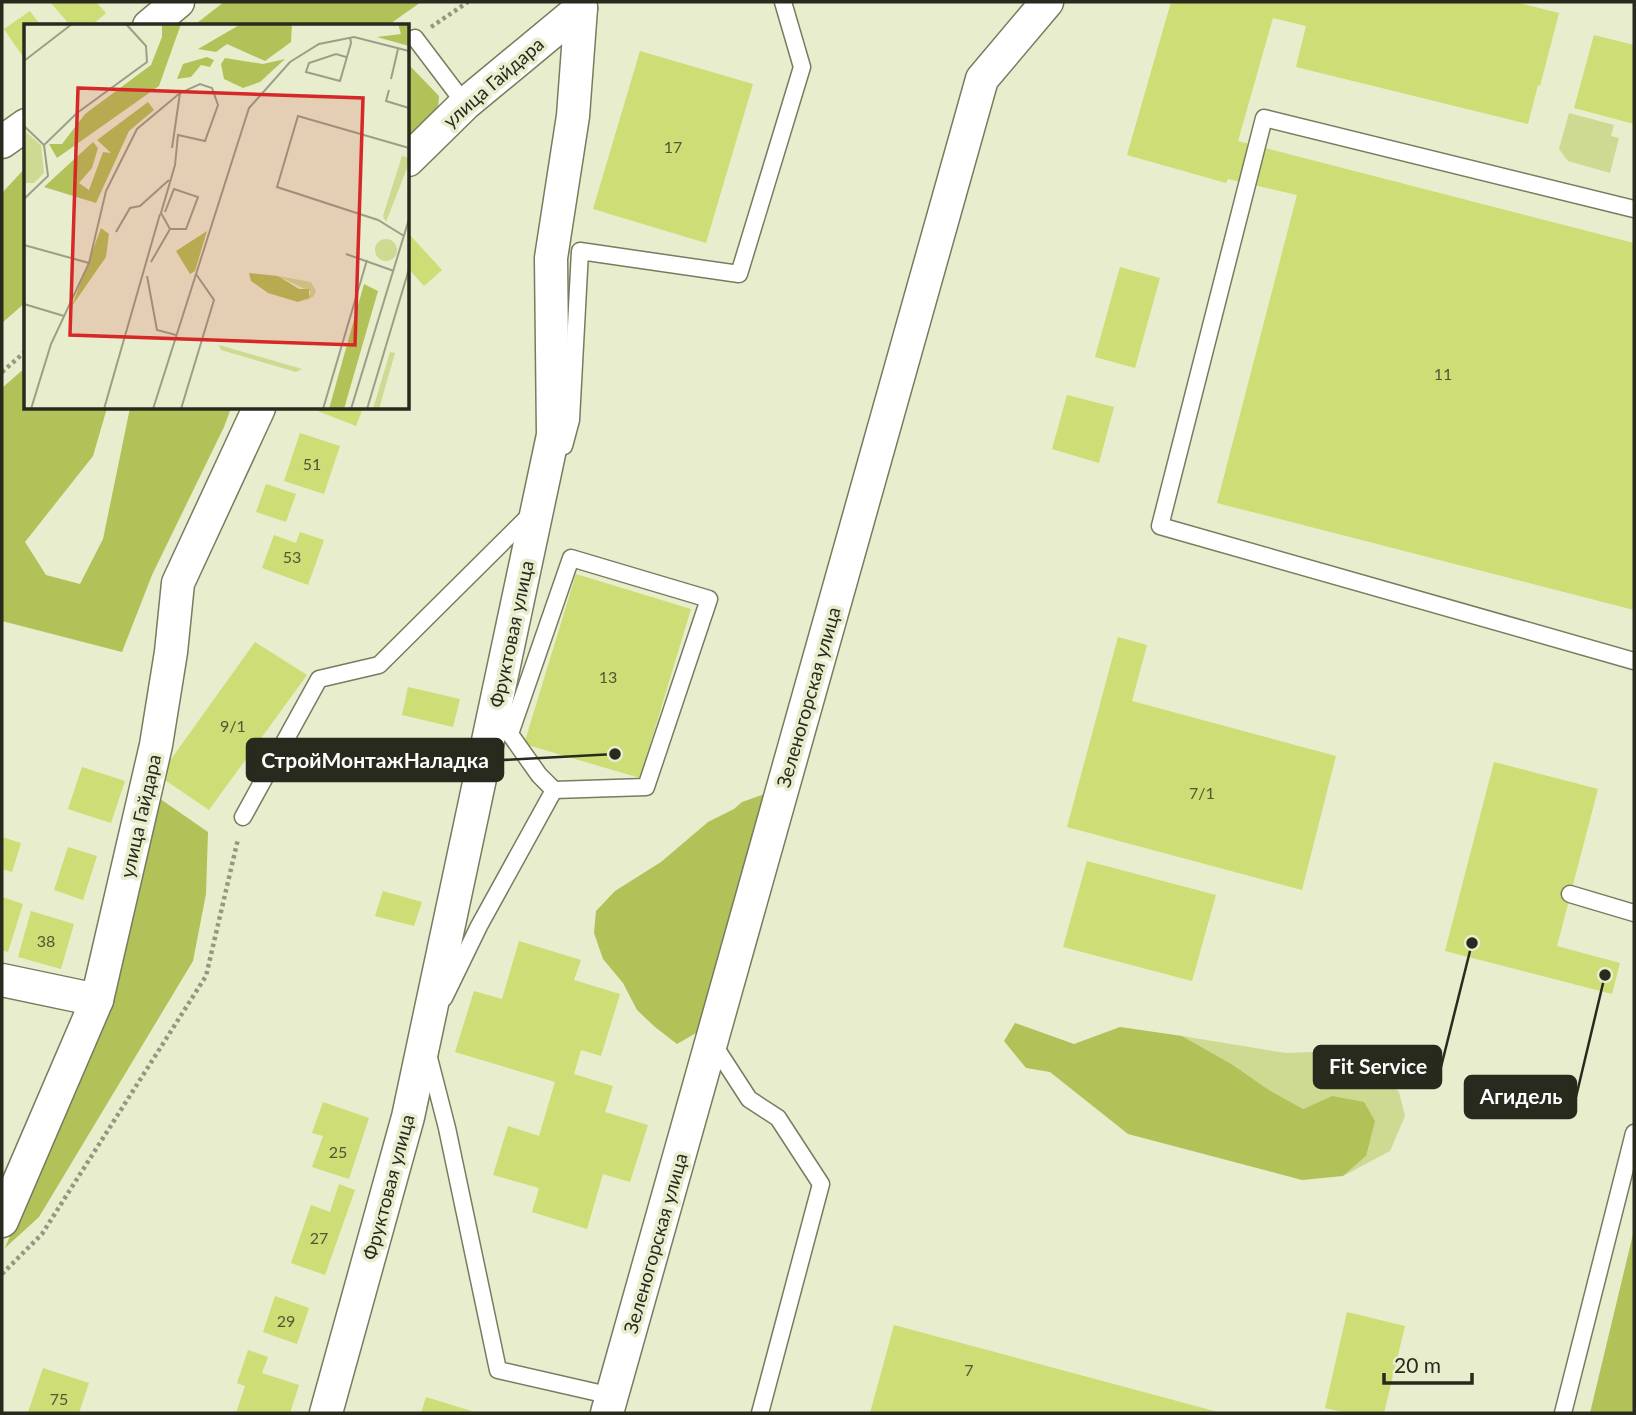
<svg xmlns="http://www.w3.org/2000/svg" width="1636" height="1415" viewBox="0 0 1636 1415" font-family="Lato,sans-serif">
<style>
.green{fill:#ced992}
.forest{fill:#b3c159}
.building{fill:#cedd75}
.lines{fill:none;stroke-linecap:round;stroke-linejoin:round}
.lane-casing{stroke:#777c5f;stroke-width:19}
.street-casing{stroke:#777c5f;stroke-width:35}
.path{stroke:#949881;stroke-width:4.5;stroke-dasharray:3.5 3.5;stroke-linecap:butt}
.lane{stroke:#fff;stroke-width:16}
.street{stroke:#fff;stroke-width:32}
.labels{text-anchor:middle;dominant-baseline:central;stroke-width:7;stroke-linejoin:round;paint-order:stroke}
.number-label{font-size:16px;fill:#525734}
.street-label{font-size:19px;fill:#282a1e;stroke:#e7edcd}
.inset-road{fill:none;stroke:#9b9f87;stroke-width:2}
.view{fill:#d62828;fill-opacity:0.15;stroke:#d62828;stroke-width:3.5}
.inset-edge{fill:none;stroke:#282a1e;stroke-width:3.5}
.leader{fill:none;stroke:#282a1e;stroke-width:2.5}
.callout-dot{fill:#282a1e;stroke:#e7edcd;stroke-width:2.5}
.callout{fill:#282a1e;stroke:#282a1e;stroke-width:2.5}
.callout-label{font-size:21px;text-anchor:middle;font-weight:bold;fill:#fff}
</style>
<rect width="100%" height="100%" fill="#e7edcd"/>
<!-- green -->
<g class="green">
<polygon points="1569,113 1614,125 1611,136 1619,138 1610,173 1568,161 1559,149"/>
<polygon points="1182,1036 1286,1053 1340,1051 1371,1061 1399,1092 1405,1116 1390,1151 1343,1176 1366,1156 1332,1096 1303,1109 1269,1090 1233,1065"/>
</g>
<!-- forest -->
<g class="forest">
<polygon points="224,2 421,2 387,26 193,26"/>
<polygon points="408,67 411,67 439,96 438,109 408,137"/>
<polygon points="26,167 26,302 2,323 2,193"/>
<polygon points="26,367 26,408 107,408 93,456 25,542 46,575 80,584 103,539 130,408 231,408 224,427 152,575 122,652 2,621 2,388"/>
<polygon points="765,794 708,1026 677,1044 655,1027 637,1010 623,983 603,959 594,933 596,911 615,891 661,862 708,822 734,809 742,802"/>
<polygon points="156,796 208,832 206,894 193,961 39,1217 5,1248 107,1002"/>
<polygon points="1015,1023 1074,1044 1120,1027 1182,1036 1233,1065 1269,1090 1303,1109 1332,1096 1364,1102 1375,1121 1366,1156 1343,1176 1302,1180 1128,1134 1050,1072 1026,1068 1004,1041"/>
<polygon points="1634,1230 1634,1413 1590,1413"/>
</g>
<!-- building -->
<g class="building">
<polygon points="50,2 96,2 106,13 91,26 71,26"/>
<polygon points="1171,2 1515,2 1559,13 1540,86 1538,85 1528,124 1296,67 1306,26 1273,18 1238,141 1634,243 1634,610 1217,503 1297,195 1228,179 1226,183 1127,155"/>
<polygon points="30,11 41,26 26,26 26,61 4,29"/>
<polygon points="1594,35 1634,45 1634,124 1574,108"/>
<polygon points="640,51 753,84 706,243 593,209"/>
<polygon points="409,234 442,270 424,286 408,268 408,235"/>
<polygon points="1120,267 1160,278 1135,368 1095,357"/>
<polygon points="1067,395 1114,407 1099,463 1052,449"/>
<polygon points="310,408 363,408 356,426"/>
<polygon points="300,433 340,446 324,494 284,481"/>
<polygon points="266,484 296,494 286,522 256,512"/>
<polygon points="300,532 324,540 308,585 262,568 274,535 296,543"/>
<polygon points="576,574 691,609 640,778 524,744"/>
<polygon points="1118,637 1147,645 1132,701 1336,756 1302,890 1067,827"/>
<polygon points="255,642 307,675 209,810 159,776"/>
<polygon points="408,687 460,699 453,727 402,715"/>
<polygon points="1494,762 1598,789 1557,946 1620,963 1612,994 1445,951"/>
<polygon points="82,767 125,781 111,823 68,809"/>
<polygon points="2,837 21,843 12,872 2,869"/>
<polygon points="68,847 97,856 83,900 54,890"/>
<polygon points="1087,861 1216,895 1192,981 1063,947"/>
<polygon points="383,891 422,902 414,926 375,916"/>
<polygon points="2,897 23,904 8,952 2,950"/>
<polygon points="31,911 74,924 61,969 18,957"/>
<polygon points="519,941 581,960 574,980 620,994 601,1056 581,1050 574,1074 613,1086 605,1112 648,1125 630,1182 603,1174 587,1229 532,1212 539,1188 493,1175 508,1126 539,1136 555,1082 455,1052 474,991 502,999"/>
<polygon points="323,1102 369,1118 349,1179 312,1167 323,1136 312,1133"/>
<polygon points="339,1184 355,1190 325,1275 291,1263 311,1205 330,1212"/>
<polygon points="275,1296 309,1308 297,1344 263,1332"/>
<polygon points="1347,1312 1405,1326 1384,1413 1347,1413 1325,1408"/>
<polygon points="894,1325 1218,1412 1217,1413 870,1413"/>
<polygon points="248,1350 268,1357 262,1373 299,1385 290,1413 236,1413 245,1386 237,1383"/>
<polygon points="43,1368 89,1383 79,1413 28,1412"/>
<polygon points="426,1397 478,1413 421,1413"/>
</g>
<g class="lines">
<defs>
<g id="lane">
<polyline points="415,38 465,104"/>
<polyline points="1634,209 1264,118 1160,526 1634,661"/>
<polyline points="564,446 571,420 580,251 739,274 802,67 783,2"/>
<polyline points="501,707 510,734 539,775 554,790 646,787 709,599 571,558 510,734"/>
<polyline points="243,817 319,679 379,665 532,513"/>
<polyline points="1570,894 1634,913"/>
<polyline points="444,998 479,926 554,790"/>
<polyline points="712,1042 749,1099 778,1118 821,1184 760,1413"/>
<polyline points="428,1054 447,1128 498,1370 612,1396"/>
<polyline points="1563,1413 1634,1133"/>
</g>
<g id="street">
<polyline points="149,26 178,2"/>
<polyline points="2,142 26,125"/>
<polyline points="408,160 465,104 581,8"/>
<polyline points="2,980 97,1000"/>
<polyline points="2,1221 97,1000 156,745 171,652 178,583 259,408"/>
<polyline points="326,1413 408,1117 553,435 551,258 573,116 581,8"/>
<polyline points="607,1413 982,79 1047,2"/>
</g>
</defs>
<!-- lane casing -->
<use href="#lane" class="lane-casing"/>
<!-- street casing -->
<use href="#street" class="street-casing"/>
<!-- path -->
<g class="path">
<polyline points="431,27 468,2"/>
<polyline points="2,372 26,351"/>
<polyline points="2,1274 42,1234 206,976 238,839"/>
</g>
<!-- lane -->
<use href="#lane" class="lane"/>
<!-- street -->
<use href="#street" class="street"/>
</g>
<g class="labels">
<!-- number labels -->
<g class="number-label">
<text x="673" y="146">17</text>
<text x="1443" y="373">11</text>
<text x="312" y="463">51</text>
<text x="292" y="556">53</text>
<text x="608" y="676">13</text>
<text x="233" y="725">9/1</text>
<text x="1202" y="792">7/1</text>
<text x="46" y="940">38</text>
<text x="338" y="1151">25</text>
<text x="319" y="1237">27</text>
<text x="286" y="1320">29</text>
<text x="969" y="1369">7</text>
<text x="59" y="1398">75</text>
</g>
<!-- street labels -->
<g class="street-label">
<text transform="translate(493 82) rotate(-41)">улица Гайдара</text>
<text transform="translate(511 634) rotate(-78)">Фруктовая улица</text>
<text transform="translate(808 697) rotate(-74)">Зеленогорская улица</text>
<text transform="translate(140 816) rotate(-77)">улица Гайдара</text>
<text transform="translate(388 1187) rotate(-75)">Фруктовая улица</text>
<text transform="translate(655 1243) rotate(-74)">Зеленогорская улица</text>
</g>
</g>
<!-- overview -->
<g transform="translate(24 24)">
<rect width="385" height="385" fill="#e7edcd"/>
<path d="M2 108 17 121 20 149 10 159H0ZM378 132 385 134V139L362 198 359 192ZM351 226a11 11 0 1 1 22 0a11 11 0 1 1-22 0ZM254 252 287 258 292 267 289 273 281 277 287 268ZM195 321 278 345 272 348 197 326ZM366 328 371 329 355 385H349Z" fill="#ced992"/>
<path d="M138 0H157L135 62 33 134 25 120H38L61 90 127 41 138 13ZM217 0H268L267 18 241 37 203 20 192 28 174 25ZM374 0H385V22L353 13 377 10ZM183 33 190 36 186 43 177 41 167 53 153 55 159 40ZM201 34 239 40 261 35 236 58 219 64 200 55 197 40ZM124 78 130 86 105 107 72 179 20 163 69 118 74 124 68 144 55 159 65 166 79 128 87 129 73 116ZM77 204 85 210 82 233 48 282ZM183 207 171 247 166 250 152 227ZM225 249 254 252 275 265H285V274L274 278 244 269 227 257ZM340 260 354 267 320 385H305Z" fill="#b3c159"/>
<path class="inset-road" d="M322 33 312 30 285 39 282 48 316 57 327 19 326 13M0 37 48 0M367 55 374 25M365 66 362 77 385 84M0 102 20 121M148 124 156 69M0 175 24 152 20 121 53 89 123 38 122 22 102 0M141 188 150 165 174 173 162 205H146M92 208 106 184 116 182 145 156M380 212 354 196 253 163 274 92 385 124M0 221 65 239M322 230 370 247M127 238 146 205M123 252 133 306 152 311M0 280 40 292M7 385 27 320 65 239 82 167 113 105 156 69 176 60 188 64 194 81 181 117 154 111 151 141 137 189 146 205M80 385 136 190M129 385 225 84 266 38 295 20 330 13 385 27M157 385 190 276 172 250M299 385 343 236M327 385 385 195M343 385 385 245"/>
<path class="view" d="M54 64 339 74 331 321 46 311Z"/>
<rect width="385" height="385" class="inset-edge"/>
</g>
<!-- callouts -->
<path class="leader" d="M615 754L503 760M1472 943L1441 1067M1605 975L1576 1097"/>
<g class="callout-dot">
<circle cx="615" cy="754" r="7"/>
<circle cx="1472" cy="943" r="7"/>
<circle cx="1605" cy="975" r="7"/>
</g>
<g class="callout">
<rect x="247" y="739" width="256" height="42" rx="7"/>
<rect x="1314" y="1046" width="127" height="42" rx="7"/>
<rect x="1465" y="1076" width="111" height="42" rx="7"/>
</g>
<g class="callout-label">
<text x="375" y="768">СтройМонтажНаладка</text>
<text x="1378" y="1074">Fit Service</text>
<text x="1521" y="1104">Агидель</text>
</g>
<!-- border -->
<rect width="1636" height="1415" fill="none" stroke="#282a1e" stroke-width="7"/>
<!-- scale -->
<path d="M1384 1373v10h88v-10" fill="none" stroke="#282a1e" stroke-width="3.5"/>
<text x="1394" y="1373" font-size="21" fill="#282a1e" stroke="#e7edcd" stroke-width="5" paint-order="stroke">20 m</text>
</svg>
